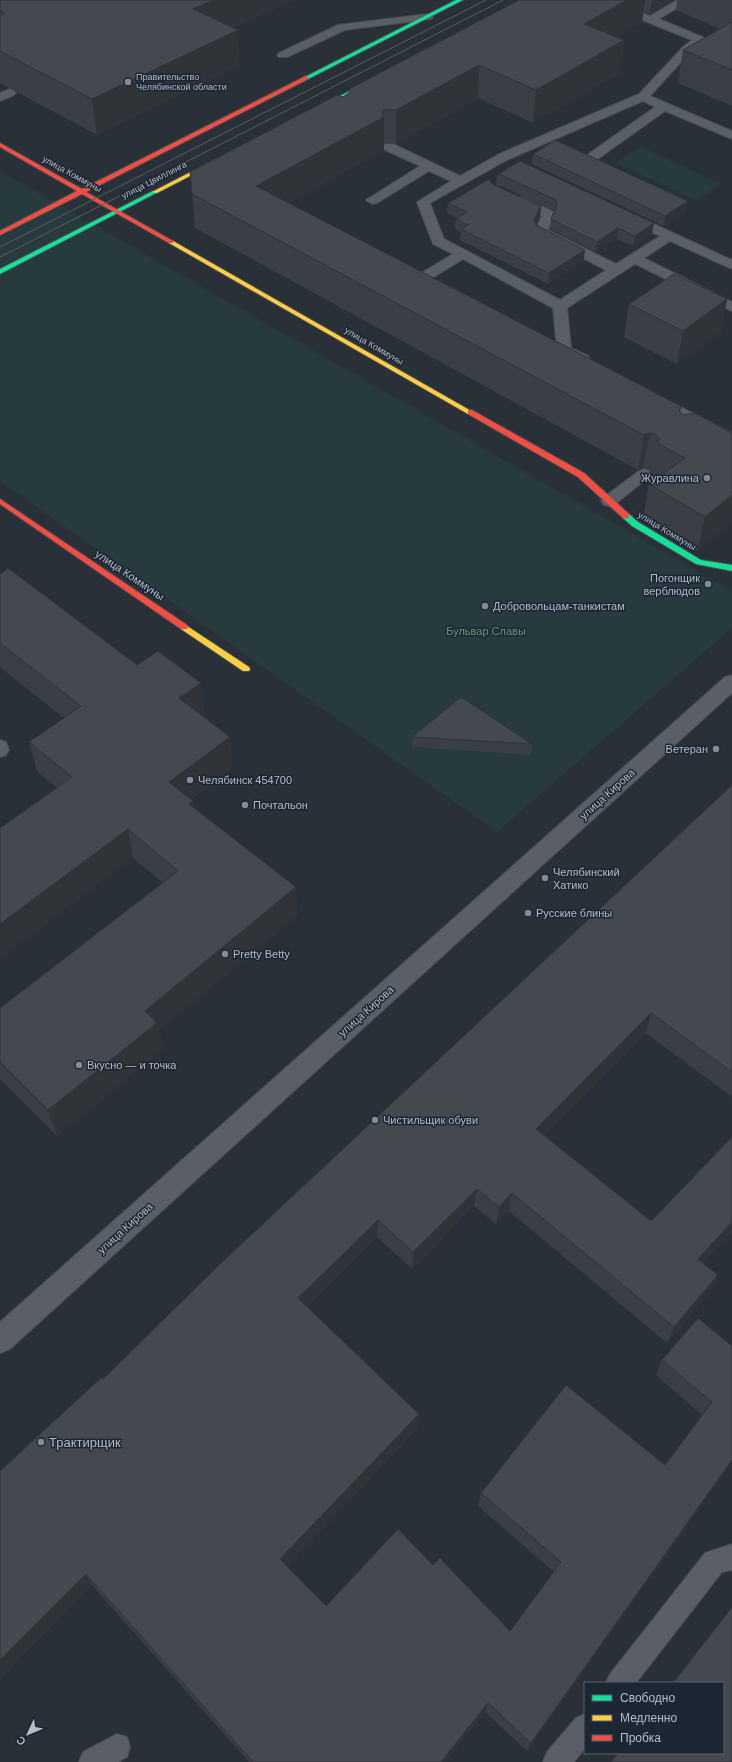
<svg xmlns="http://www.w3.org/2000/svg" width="732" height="1762" viewBox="0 0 732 1762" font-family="Arial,sans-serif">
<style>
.green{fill:#273a3e}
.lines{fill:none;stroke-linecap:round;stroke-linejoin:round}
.lane-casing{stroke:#484c53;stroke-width:2}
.street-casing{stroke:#484c53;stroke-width:2}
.fast-casing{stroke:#484c53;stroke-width:2}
.slow-casing{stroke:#484c53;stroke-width:2}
.jam-casing{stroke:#484c53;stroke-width:2}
.lane{fill:#5a5e66;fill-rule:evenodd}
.street{fill:#5a5e66;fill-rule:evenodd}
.fast{fill:#16e098;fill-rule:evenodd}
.slow{fill:#ffcf43;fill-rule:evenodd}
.jam{fill:#f24e42;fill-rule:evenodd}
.tram{stroke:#595d64;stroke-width:1}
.wall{fill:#3a3f45}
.shaded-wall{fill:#303338}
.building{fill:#444950;stroke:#303338}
.poi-dot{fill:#848b96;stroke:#1d2633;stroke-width:1.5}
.labels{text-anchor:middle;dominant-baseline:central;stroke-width:3;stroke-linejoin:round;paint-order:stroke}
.far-poi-label{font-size:9px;fill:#b4bcc9;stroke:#1d2633;text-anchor:start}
.far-street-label{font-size:9px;fill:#b4bcc9;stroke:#1d2633}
.poi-label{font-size:11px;fill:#b4bcc9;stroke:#1d2633;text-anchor:start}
.street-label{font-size:11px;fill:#b4bcc9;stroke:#1d2633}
.park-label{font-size:11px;fill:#6b9a76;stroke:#1d2633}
.near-poi-label{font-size:13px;fill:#b4bcc9;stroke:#1d2633;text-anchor:start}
</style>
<rect width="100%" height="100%" fill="#2a3038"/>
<!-- green -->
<g class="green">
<polygon points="641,147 721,184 696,200 615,163"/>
<polygon points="0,171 732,591 732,628 497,832 0,481"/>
</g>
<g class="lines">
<defs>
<g id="lane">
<polygon points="596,0 611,0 650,16 677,0 690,0 659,19 705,38 707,40 692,50 650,96 732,131 732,139 665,111 595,161 587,161 585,158 587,155 655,107 643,101 507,160 430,203 444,239 560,300 606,270 536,234 534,231 542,216 512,203 511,200 512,197 522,197 554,212 555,215 548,230 616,264 660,236 625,220 624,217 625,214 630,213 732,260 732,269 670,241 644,258 732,302 732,311 635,264 567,308 571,348 588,356 590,359 588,362 578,362 559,353 557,350 553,308 463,259 418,287 408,287 406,284 408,281 453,254 433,244 417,202 451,181 429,171 377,203 372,204 366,200 420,166 385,150 383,147 385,144 393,144 460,176 499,154 639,94 684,46 692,40 597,2"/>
<polygon points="427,14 433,17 431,19 345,30 287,57 279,57 277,55 279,53 338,25"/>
<polygon points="10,89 14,91 16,93 14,95 0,101 0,93"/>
<polygon points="657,395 732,433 732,444 652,402 650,399 652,396"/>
<polygon points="644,469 649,471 652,474 649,477 614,505 609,506 604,505 601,501 604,497 639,471"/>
<polygon points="0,740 6,742 9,750 6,755 0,757"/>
<polygon points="732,1544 732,1570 722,1572 636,1683 606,1683 610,1674 705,1553"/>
<polygon points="585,1714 585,1748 574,1762 543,1762 547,1752 576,1718"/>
<polygon points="117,1734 127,1737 130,1747 127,1757 118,1762 79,1762 83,1752"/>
</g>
<polygon id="street" points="732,675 732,693 10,1349 0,1353 0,1322 725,677"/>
<g id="fast">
<polygon points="456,0 463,0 308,79 303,78"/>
<polygon points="375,78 377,79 377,81 318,111 313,110"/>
<polygon points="153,191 158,192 0,274 0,269"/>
<polygon points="623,514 629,514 638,522 701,560 732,565 732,571 696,564 632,526 623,518"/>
</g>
<g id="slow">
<polygon points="214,160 219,161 157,193 152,192"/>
<polygon points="169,241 173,241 473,412 472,414 468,414 169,243"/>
<polygon points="184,624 249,667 250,669 249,671 243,671 181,629 180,627"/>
</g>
<g id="jam">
<polygon points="306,76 308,77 308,79 86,192 173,241 173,243 169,243 82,194 0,235 0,231 77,191 0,147 0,143 82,189"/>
<polygon points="468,410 472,410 584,473 629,514 629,518 623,518 578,477 468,414"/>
<polygon points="0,499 187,625 188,627 187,629 181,629 0,504"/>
</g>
</defs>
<!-- lane casing -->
<use href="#lane" class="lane-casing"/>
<!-- street casing -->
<use href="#street" class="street-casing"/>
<!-- fast casing -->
<use href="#fast" class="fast-casing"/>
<!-- slow casing -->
<use href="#slow" class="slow-casing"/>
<!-- jam casing -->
<use href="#jam" class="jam-casing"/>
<!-- lane -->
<use href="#lane" class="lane"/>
<!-- street -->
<use href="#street" class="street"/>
<!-- fast -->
<use href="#fast" class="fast"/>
<!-- slow -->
<use href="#slow" class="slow"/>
<!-- jam -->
<use href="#jam" class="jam"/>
<!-- tram -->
<g class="tram">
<polyline points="0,247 486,0"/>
<polyline points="0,257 503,0"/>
</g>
</g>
<!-- wall -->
<g class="wall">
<polygon points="0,0 294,0 232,28 240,65 97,135 0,83"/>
<polygon points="519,0 674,0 650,14 644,12 642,22 616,37 624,40 620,73 533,123 478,98 396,144 384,143 384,150 289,203 681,406 680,412 683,415 732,433 732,523 697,551 643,519 649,484 655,480 651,477 652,472 650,470 643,468 638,470 195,228 190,172 343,97 349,93 349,89"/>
<polygon points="677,0 732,0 732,106 678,83 683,50 721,29 676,10"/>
<polygon points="533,154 686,211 664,226 532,164"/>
<polygon points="520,161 652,234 633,246 617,239 596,252 550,229 551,219 555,211 501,186 496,186 497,175"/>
<polygon points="492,184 541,206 540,217 536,224 584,260 548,284 460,240 461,232 455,229 456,219 457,218 447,213 448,203"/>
<polygon points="727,299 721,332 677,364 624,337 629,304"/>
<polygon points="0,574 137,665 205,713 201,715 233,767 191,799 195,809 298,915 159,1031 163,1049 57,1136 0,1079 0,1008 163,883 133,858 57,788 37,771 29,742 64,718 0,667"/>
<polygon points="412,737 532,744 531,755 412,747"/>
<polygon points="732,785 732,1097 646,1033 544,1136 651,1221 732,1137 732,1232 703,1263 710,1292 667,1343 509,1211 496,1224 474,1206 412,1269 377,1237 307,1307 419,1414 418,1428 287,1566 326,1606 433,1565 510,1631 554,1572 478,1506 481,1493 665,1465 702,1415 656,1375 662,1360 698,1318 732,1462 527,1751 485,1712 445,1762 249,1762 92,1585 0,1679 103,1379"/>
</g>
<!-- shaded-wall -->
<g class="shaded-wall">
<polygon points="214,0 294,0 196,44 193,9"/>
<polygon points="627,0 645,0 642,22 581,56 584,24"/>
<polygon points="652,0 674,0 650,14"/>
<polygon points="238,30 240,65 97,135 92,99"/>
<polygon points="624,40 620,73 533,123 536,90"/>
<polygon points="479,65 478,98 396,144 396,110"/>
<polygon points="384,110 384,150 258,220 256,186 382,113"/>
<polygon points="688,201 686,211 664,226 665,216"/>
<polygon points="541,206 540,217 533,230 534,220"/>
<polygon points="654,223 652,234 633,246 635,236"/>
<polygon points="618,228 617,239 596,252 597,242"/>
<polygon points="585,250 584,260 548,284 549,273"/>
<polygon points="727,299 721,332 677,364 683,331"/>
<polygon points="650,433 643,468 638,470 644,435"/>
<polygon points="732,495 732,523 697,551 705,517"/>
<polygon points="201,683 205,713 183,729 179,698"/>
<polygon points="230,737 233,767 174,811 169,782"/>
<polygon points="193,801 198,830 189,804"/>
<polygon points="128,829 133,858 0,959 0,924"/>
<polygon points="296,887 298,915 159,1031 163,1049 57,1136 48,1110 145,1011"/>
<polygon points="651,1013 646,1033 533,1148 536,1129"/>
<polygon points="477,1189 474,1206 412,1269 413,1252"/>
<polygon points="512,1193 509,1211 496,1224 499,1207"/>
<polygon points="378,1220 377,1237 300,1314 298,1298"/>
<polygon points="732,1222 732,1232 691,1276 698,1259"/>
<polygon points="718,1275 710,1292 667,1343 674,1327"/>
<polygon points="419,1414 418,1428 282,1571 280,1559"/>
<polygon points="732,1460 732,1462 527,1751 531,1743"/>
<polygon points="86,1574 92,1585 0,1679 0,1660"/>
<polygon points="488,1703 485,1712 445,1762 441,1762"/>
</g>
<!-- building -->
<g class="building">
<polygon points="0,0 214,0 193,9 238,30 92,99 0,51 0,15 4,14 3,12 0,11"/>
<polygon points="519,0 627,0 584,24 624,40 536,90 479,65 396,110 384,110 382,113 384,117 256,186 681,406 679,411 683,415 695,413 732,433 732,495 705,517 649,484 685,458 657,443 660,439 656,435 650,433 644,435 192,194 190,172 337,95 343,97 350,92 349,89"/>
<polygon points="732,22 732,70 683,50"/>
<polygon points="555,140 688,201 665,216 533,154"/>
<polygon points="520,161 654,223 635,236 618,228 597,242 551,219 557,205 556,200 501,175 497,175"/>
<polygon points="489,179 492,184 541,206 534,220 536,225 585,250 549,273 461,229 468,225 456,219 467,212 448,203"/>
<polygon points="674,274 727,299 683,331 629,304"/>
<polygon points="8,568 137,665 158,651 201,683 179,698 230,737 169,782 193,801 189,804 296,887 145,1011 157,1023 48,1110 0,1062 0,1008 178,871 128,829 0,924 0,828 72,777 29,742 81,706 0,643 0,574"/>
<polygon points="461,697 532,744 412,737"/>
<polygon points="732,785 732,1072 651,1013 536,1129 651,1221 732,1137 732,1222 698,1259 718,1275 674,1327 512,1193 499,1207 477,1189 413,1252 378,1220 298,1298 419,1414 280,1559 326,1606 398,1529 433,1565 440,1558 510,1631 561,1562 481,1493 566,1385 665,1465 712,1402 662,1360 698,1318 732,1346 732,1460 531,1743 488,1703 441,1762 253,1762 86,1574 0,1660 0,1471 102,1377 103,1379 220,1264"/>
<polygon points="732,1607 732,1762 611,1762 618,1753 723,1753 723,1683 673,1683"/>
</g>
<!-- markers -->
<g class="poi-dot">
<circle cx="128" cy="82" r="4"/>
<circle cx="707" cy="478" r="4"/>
<circle cx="708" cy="584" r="4"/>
<circle cx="485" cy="606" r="4"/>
<circle cx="716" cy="749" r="4"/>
<circle cx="190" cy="780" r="4"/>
<circle cx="245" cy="805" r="4"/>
<circle cx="545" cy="878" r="4"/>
<circle cx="528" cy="913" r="4"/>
<circle cx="225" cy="954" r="4"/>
<circle cx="79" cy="1065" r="4"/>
<circle cx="375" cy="1120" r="4"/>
<circle cx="41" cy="1442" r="4"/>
</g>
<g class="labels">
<!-- far-poi labels -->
<g class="far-poi-label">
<text x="136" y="77">Правительство<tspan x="136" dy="10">Челябинской области</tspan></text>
</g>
<!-- far-street labels -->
<g class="far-street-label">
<text transform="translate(72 174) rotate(29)">улица Коммуны</text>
<text transform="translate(154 180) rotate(-27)">улица Цвиллинга</text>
<text transform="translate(374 346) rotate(30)">улица Коммуны</text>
<text transform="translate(667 531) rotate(31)">улица Коммуны</text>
</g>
<!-- poi labels -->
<g class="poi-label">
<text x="699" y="478" text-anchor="end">Журавлина</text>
<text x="700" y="578" text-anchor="end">Погонщик<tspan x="700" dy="13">верблюдов</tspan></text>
<text x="493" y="606">Добровольцам-танкистам</text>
<text x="708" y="749" text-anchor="end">Ветеран</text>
<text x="198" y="780">Челябинск 454700</text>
<text x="253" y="805">Почтальон</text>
<text x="553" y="872">Челябинский<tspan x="553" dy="13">Хатико</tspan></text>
<text x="536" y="913">Русские блины</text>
<text x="233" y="954">Pretty Betty</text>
<text x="87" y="1065">Вкусно — и точка</text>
<text x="383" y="1120">Чистильщик обуви</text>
</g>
<!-- street labels -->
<g class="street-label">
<text transform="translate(130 575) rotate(34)">улица Коммуны</text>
<text transform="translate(607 794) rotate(-42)">улица Кирова</text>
<text transform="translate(366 1011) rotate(-42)">улица Кирова</text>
<text transform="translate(125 1228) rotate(-42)">улица Кирова</text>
</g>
<!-- park labels -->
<g class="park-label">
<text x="486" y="631">Бульвар Славы</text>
</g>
<!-- near-poi labels -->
<g class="near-poi-label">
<text x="49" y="1442">Трактирщик</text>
</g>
</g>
<!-- legend -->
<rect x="584" y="1682" width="140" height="72" fill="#1d2633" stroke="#59626f"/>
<rect x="592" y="1695" width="20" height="6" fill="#16e098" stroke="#59626f"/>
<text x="620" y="1702" font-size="12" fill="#b4bcc9">Свободно</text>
<rect x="592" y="1715" width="20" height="6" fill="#ffcf43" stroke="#59626f"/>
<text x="620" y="1722" font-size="12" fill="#b4bcc9">Медленно</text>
<rect x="592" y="1735" width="20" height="6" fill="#f24e42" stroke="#59626f"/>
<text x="620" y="1742" font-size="12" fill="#b4bcc9">Пробка</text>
<!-- north arrow -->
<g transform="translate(28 1734) rotate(226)" stroke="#1d2633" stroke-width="3" paint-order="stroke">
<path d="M0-3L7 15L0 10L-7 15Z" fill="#b4bcc9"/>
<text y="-6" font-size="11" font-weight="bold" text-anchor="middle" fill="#b4bcc9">С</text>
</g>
</svg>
